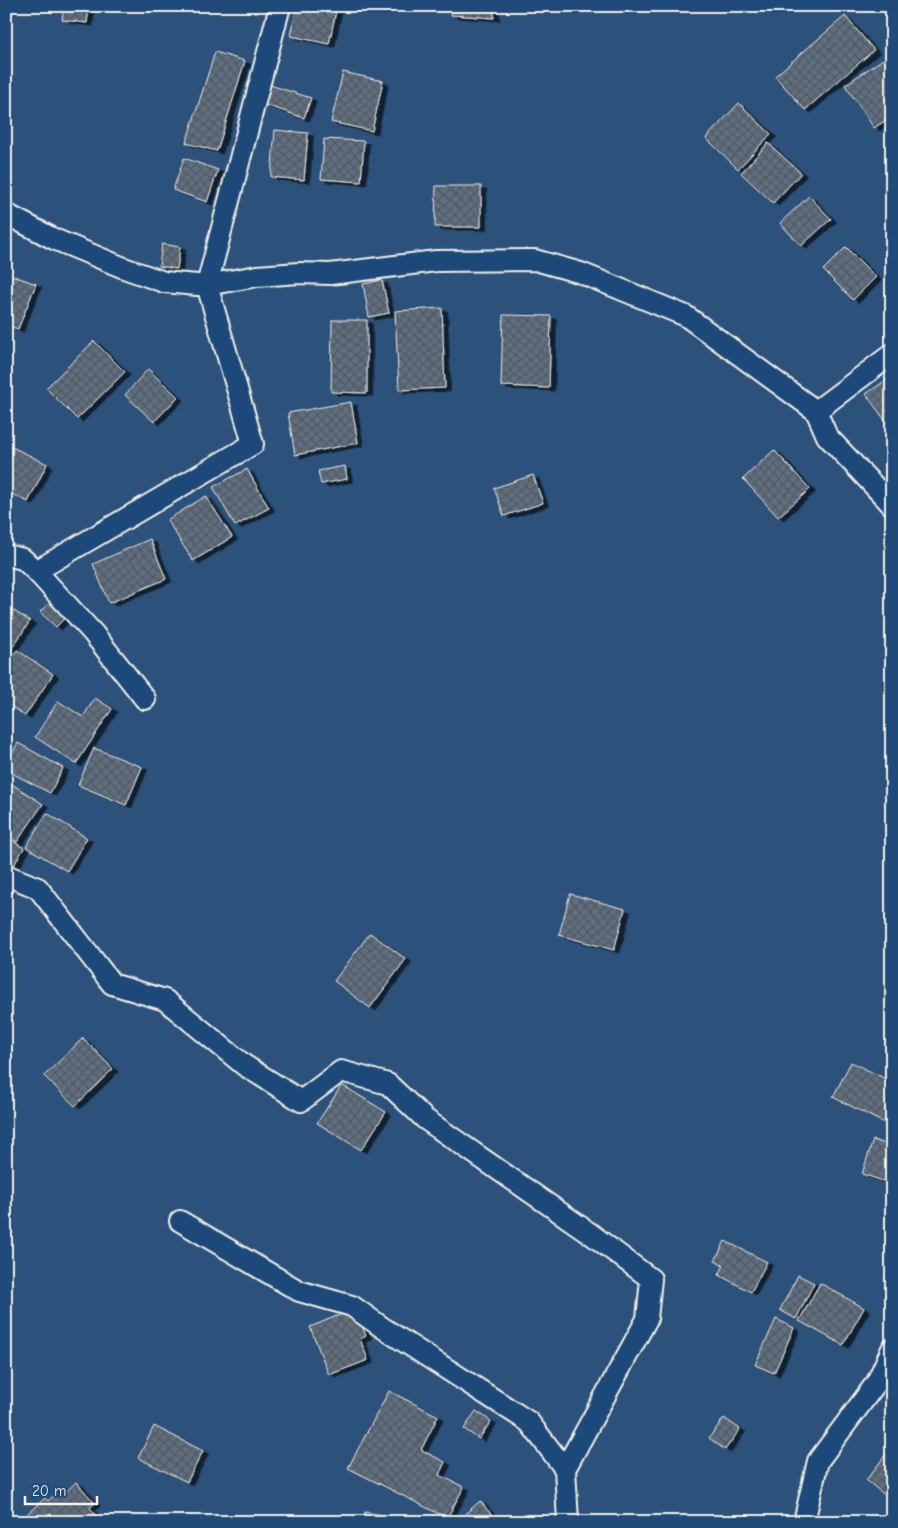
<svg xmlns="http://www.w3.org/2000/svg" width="898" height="1528" viewBox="0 0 898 1528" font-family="'Comic Neue',sans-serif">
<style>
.building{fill:url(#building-cross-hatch);stroke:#f4f1e8;filter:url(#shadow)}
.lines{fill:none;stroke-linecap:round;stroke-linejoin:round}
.minor-casing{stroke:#f4f1e8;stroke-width:24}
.minor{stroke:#1f4a7a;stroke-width:20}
</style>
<defs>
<pattern id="building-cross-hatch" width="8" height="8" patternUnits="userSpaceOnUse" patternTransform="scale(1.25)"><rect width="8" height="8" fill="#5e6e7f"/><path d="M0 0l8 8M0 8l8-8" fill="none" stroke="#525960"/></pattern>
<filter id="shadow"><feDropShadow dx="5.5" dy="3" stdDeviation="0" flood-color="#0009"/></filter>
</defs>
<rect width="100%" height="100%" fill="#2c517b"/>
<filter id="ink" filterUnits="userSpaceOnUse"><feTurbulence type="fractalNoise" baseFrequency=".02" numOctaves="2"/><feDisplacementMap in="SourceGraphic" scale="10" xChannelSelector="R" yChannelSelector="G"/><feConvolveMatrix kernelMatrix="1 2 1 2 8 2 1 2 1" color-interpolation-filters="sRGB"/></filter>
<g filter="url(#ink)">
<!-- building -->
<g class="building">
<polygon points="64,6 89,6 87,23 62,20"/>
<polygon points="297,6 337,6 329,44 291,36"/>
<polygon points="452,6 494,6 494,18 451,15"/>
<polygon points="845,16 874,50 805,110 775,76"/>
<polygon points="215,52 245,61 217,151 186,143"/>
<polygon points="883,59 892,71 892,116 874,128 845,85"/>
<polygon points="343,72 383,81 372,131 331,122"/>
<polygon points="270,85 311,98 304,118 263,104"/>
<polygon points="739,103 771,134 738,169 706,138"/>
<polygon points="275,130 308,133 304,180 271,177"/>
<polygon points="324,139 364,141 361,182 321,179"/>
<polygon points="768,143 801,173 773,203 741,173"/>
<polygon points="184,158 218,170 207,202 173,190"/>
<polygon points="436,186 481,186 481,227 435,227"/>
<polygon points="809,196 831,219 801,246 780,223"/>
<polygon points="162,244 180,247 177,269 159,266"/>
<polygon points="846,247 876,277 853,300 823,270"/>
<polygon points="6,273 36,284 18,329 6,325"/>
<polygon points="382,280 389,313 369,317 363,284"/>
<polygon points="442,308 445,388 399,390 395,311"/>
<polygon points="503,315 551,316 549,388 501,386"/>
<polygon points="332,320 367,320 367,393 331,392"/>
<polygon points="94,341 125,372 77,419 46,388"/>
<polygon points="148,369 178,397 154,422 125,395"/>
<polygon points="892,376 892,430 866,394"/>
<polygon points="351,402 358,443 295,455 288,413"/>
<polygon points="6,444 47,464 28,502 6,491"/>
<polygon points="774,450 810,489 778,517 743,479"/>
<polygon points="345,466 347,479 321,484 318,471"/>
<polygon points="247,469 269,508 235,526 213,487"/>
<polygon points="533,475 543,503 504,516 494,488"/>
<polygon points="206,496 232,537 193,561 167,520"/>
<polygon points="150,539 166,579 109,603 93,564"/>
<polygon points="51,601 67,616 56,627 40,612"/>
<polygon points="6,606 30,621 6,657"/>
<polygon points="17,650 53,674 25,716 6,703 6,665"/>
<polygon points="95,698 112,709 76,764 35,737 58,701 83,717"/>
<polygon points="18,743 63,768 50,793 6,770 6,764"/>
<polygon points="94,748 142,767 126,805 78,785"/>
<polygon points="7,781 43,804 17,842 6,835"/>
<polygon points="47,813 87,838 67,871 26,847"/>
<polygon points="11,840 24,848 12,868 6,864 6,842 9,844"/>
<polygon points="570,894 625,909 614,950 559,935"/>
<polygon points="370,933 406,959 370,1008 334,981"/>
<polygon points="83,1038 113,1069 75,1106 44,1076"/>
<polygon points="851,1062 892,1082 892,1108 884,1123 833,1097"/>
<polygon points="342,1085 386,1112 361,1150 317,1123"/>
<polygon points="873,1140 892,1146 892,1184 862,1174"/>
<polygon points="725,1241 767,1262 751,1292 719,1275 724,1265 715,1261"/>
<polygon points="798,1275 814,1283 796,1319 780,1310"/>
<polygon points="820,1283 864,1308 843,1345 799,1321"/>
<polygon points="349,1311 353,1321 359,1318 366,1336 360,1339 368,1360 329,1375 310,1327"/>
<polygon points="776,1319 794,1328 774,1373 755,1365"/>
<polygon points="389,1391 438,1416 421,1450 445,1462 439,1475 464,1487 447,1518 348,1468"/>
<polygon points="476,1411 491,1421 479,1439 464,1429"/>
<polygon points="724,1418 740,1429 725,1450 709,1438"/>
<polygon points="154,1426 203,1451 187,1482 138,1458"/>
<polygon points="891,1448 892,1449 892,1501 866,1480"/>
<polygon points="76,1482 95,1503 90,1508 103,1522 18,1522 45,1498 48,1501 63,1488 66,1492"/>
<polygon points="480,1501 498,1522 456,1522"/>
<polygon points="365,1512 400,1518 400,1522 363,1522"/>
</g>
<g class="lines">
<defs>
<g id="minor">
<polyline points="6,214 54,239 124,268 164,282 197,285 207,285 257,276 299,273 330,274 436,261 535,260 581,273 686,316 816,411 827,436 892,505"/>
<polyline points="816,411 892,354"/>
<polyline points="6,555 23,559 36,571 93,633 145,699"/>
<polyline points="36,571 253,444 207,285 280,6"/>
<polyline points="6,875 38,888 112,984 165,1000 244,1065 301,1101 341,1071 388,1084 425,1119 591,1234 651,1279 647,1319 565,1469"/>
<polyline points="180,1221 299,1291 352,1306 383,1328 529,1422 565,1469 568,1522"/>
<polyline points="804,1522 818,1461 877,1382 892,1349"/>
</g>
</defs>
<!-- minor casing -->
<use href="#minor" class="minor-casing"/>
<!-- minor -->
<use href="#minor" class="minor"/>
</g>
</g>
<!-- margin -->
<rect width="898" height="1528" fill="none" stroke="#1f4a7a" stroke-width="25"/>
<rect x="12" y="12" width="873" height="1503" fill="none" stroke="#f4f1e8" stroke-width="2" filter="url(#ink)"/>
<!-- scale -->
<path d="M25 1496v8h72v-8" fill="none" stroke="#f4f1e8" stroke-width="2.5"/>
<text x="32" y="1496" font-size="15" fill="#f4f1e8" stroke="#1f4a7a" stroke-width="4" paint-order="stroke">20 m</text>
</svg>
